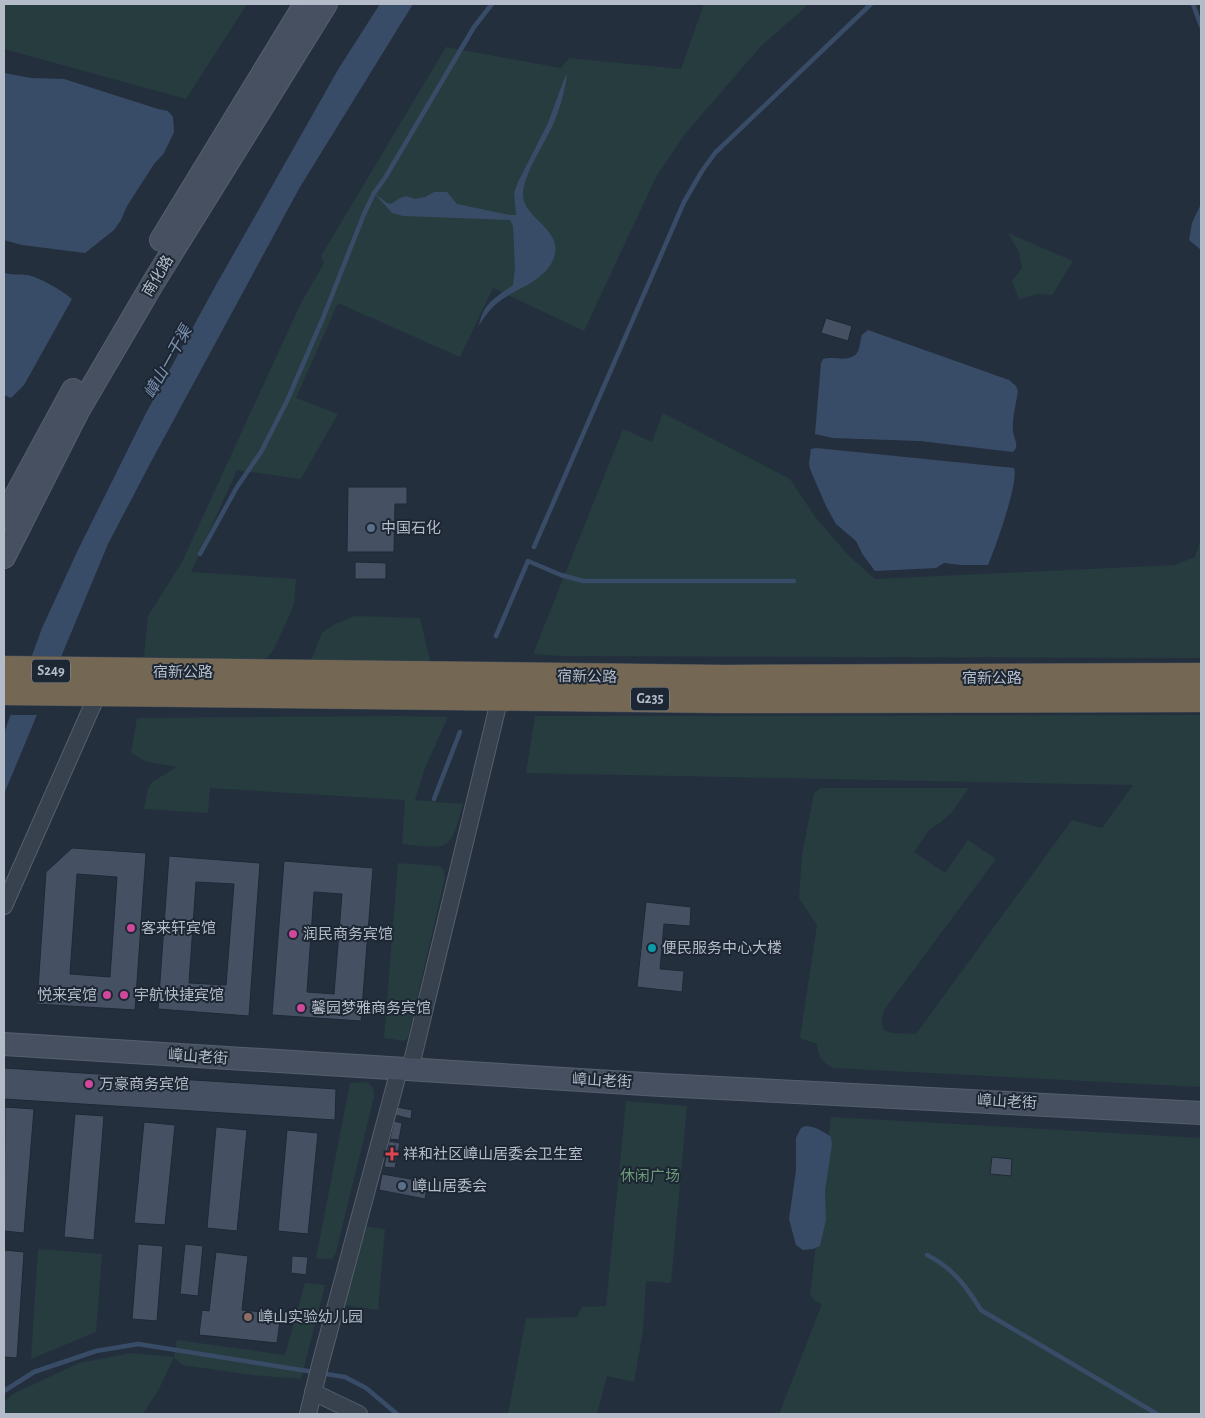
<svg xmlns="http://www.w3.org/2000/svg" width="1205" height="1418" viewBox="0 0 1205 1418" font-family="'Alegreya Sans','Noto Sans SC',sans-serif">
<style>
.green{fill:#263c3f}
.water{fill:#394c67}
.pier{fill:#242f3e}
.lines{fill:none;stroke-linecap:round;stroke-linejoin:round}
.stream{stroke:#394c67;stroke-width:4.5}
.building{fill:#455162;stroke:#1f2835;fill-rule:evenodd}
.street-casing{stroke:#565f6c;stroke-width:18}
.secondary-casing{stroke:#565f6c;stroke-width:24}
.highway-casing{stroke:#434c59;stroke-width:29}
.street{stroke:#38414e;stroke-width:16}
.secondary{stroke:#465061;stroke-width:22}
.highway{stroke:#746855;stroke-width:28}
.service-dot{fill:#5c6f8a;stroke:#1d2633;stroke-width:2}
.hotel-dot{fill:#d1479c;stroke:#1d2633;stroke-width:2}
.culture-dot{fill:#0f9aa8;stroke:#1d2633;stroke-width:2}
.health-dot{fill:#e0444e;stroke:#1d2633;stroke-width:2}
.education-dot{fill:#8d6e63;stroke:#1d2633;stroke-width:2}
.labels{text-anchor:middle;dominant-baseline:central;stroke-width:4;stroke-linejoin:round;paint-order:stroke}
.shield{fill:#1d2633;stroke:#878f9c;stroke-width:1}
.shield-label{font-size:14px;font-weight:bold;fill:#b4bcc9}
.street-label{font-size:15px;fill:#b4bcc9;stroke:#1d2633}
.poi-label{font-size:15px;fill:#b4bcc9;stroke:#1d2633;text-anchor:start}
.park-label{font-size:15px;fill:#6b9a76;stroke:#1d2633}
.water-label{font-size:16px;font-style:italic;fill:#7c92b1;stroke:#1d2633}
</style>
<rect width="100%" height="100%" fill="#242f3e"/>
<!-- green -->
<g class="green">
<polygon points="4,4 247,4 186,99 4,49"/>
<polygon points="704,4 809,4 761,46 685,134 656,177 584,331 493,288 460,357 338,303 296,398 338,414 301,479 237,470 191,572 296,579 294,604 286,623 274,649 268,657 261,660 144,657 148,616 182,562 300,305 324,263 321,256 446,47 561,68 569,58 681,69"/>
<polygon points="1008,233 1073,261 1052,295 1038,294 1019,299 1012,281 1022,268 1019,252"/>
<polygon points="663,413 790,479 816,518 849,556 875,579 1175,565 1195,557 1201,538 1201,658 561,656 533,654 623,429 652,442"/>
<polygon points="355,616 420,618 430,661 311,660 322,633 335,624"/>
<path d="M1201 715V1087L833 1068C822 1063 818 1056 817 1044L800 1038 817 925 799 898 802 855 814 793 821 788H969L952 812 941 822 929 830 914 852 945 873 968 840 996 859 884 1010 881 1021 884 1030 891 1033 916 1034 1072 820 1102 828 1133 785 526 773 535 716Z"/>
<path d="M399 716 448 717 425 768 415 800 463 804C450 852 451 849 402 844L405 800 210 788 208 813 144 809 148 789 152 782 177 767 147 762 131 753 137 718Z"/>
<polygon points="398,863 439,866 444,870 445,877 408,1038 404,1041 384,1038"/>
<path d="M366 1082C373 1086 374 1089 374 1097L336 1252 333 1258 328 1259 316 1258 350 1083Z"/>
<polygon points="626,1101 687,1106 671,1283 646,1281 643,1331 634,1382 607,1376 597,1414 508,1414 526,1318 577,1317 582,1307 606,1306"/>
<polygon points="831,1117 1201,1138 1201,1414 779,1414 822,1304 815,1301 810,1295"/>
<polygon points="364,1226 385,1229 378,1310 344,1305"/>
<polygon points="38,1249 102,1254 96,1332 31,1359"/>
<polygon points="305,1283 325,1285 301,1379 251,1375 182,1365 174,1357 159,1389 143,1414 4,1414 4,1402 13,1394 79,1363 131,1353 174,1357 177,1340 285,1355"/>
</g>
<!-- water -->
<g class="water">
<polygon points="380,4 413,4 300,187 152,460 108,544 4,794 4,733 42,628 77,552 145,415 216,285 339,68"/>
<polygon points="4,73 31,78 64,79 158,109 168,111 173,117 174,132 164,153 154,164 127,206 121,220 114,230 85,253 22,245 4,240"/>
<path d="M567 74C565 91 560 108 553 125 544 144 523 175 523 195 523 220 570 231 551 264 539 284 512 290 496 304 489 310 484 318 479 325 484 302 495 298 513 285L515 267 513 226 510 220 403 216 392 213 374 193 387 203 391 204 400 198 406 196 415 199 425 197 434 192H447L457 204 510 215H516L514 193 518 182 548 123 563 82Z"/>
<polygon points="1201,204 1201,250 1189,240 1192,223"/>
<path d="M4 273C12 275 19 274 27 275 39 277 63 291 72 299L24 385 11 398 4 395Z"/>
<path d="M868 330 1009 380 1016 386 1018 391C1016 404 1012 418 1013 431 1014 440 1020 445 1013 452L920 441 833 438 815 434 821 363 823 359C832 356 843 361 852 357 861 353 859 343 862 335 863 334 867 331 868 330Z"/>
<path d="M816 448 1014 468C1019 482 995 549 988 565H961L944 563 936 568 875 571 863 555 856 541 836 524 826 506 810 469 809 463 811 449Z"/>
<path d="M806 1126C816 1127 823 1131 831 1137L832 1144 825 1191 826 1220 820 1246 813 1249 803 1250 796 1245 789 1219 796 1171V1138L801 1128Z"/>
</g>
<!-- pier -->
<polygon class="pier" points="28,659 63,659 39,715 9,715"/>
<g class="lines">
<!-- stream -->
<g class="stream">
<polyline points="1193,4 1201,26"/>
<polyline points="534,547 684,202 702,171 715,153 871,4"/>
<polyline points="200,554 237,487 261,452 287,401 323,318 364,214 374,193 385,178 474,27 492,4"/>
<polyline points="496,636 528,561 561,575 583,581 794,581"/>
<polyline points="434,799 460,732"/>
<path d="M927 1255C953 1268 966 1286 981 1310L1157 1414"/>
<polyline points="4,1391 34,1372 96,1351 138,1344 345,1377 366,1388 397,1414"/>
</g>
</g>
<!-- building -->
<g class="building">
<polygon points="826,318 852,326 848,341 821,333"/>
<polygon points="348,487 407,487 407,504 395,504 394,552 347,552"/>
<polygon points="355,562 386,563 386,579 355,579"/>
<path d="M72 848 146 853 135 1010 37 1004 46 872ZM77 874 117 877 110 977 70 974Z"/>
<path d="M169 856 260 863 249 1016 158 1009ZM196 882 234 884 226 985 189 983Z"/>
<path d="M284 861 373 868 361 1021 272 1015ZM314 892 342 894 334 994 307 992Z"/>
<polygon points="646,902 691,907 690,926 664,924 660,969 684,971 682,992 637,987"/>
<polygon points="4,1068 336,1089 335,1120 4,1099"/>
<polygon points="5,1107 34,1109 24,1233 4,1231"/>
<polygon points="397,1107 412,1110 411,1119 395,1115"/>
<polygon points="75,1114 104,1116 94,1240 64,1237"/>
<polygon points="394,1121 402,1123 399,1140 390,1139"/>
<polygon points="144,1122 175,1125 165,1225 134,1223"/>
<polygon points="216,1127 247,1130 237,1231 207,1228"/>
<polygon points="287,1130 318,1133 308,1234 278,1231"/>
<polygon points="389,1141 400,1143 395,1168 384,1167"/>
<polygon points="992,1157 1012,1159 1011,1176 990,1174"/>
<polygon points="382,1174 428,1182 425,1199 379,1190"/>
<polygon points="138,1244 163,1246 157,1321 132,1319"/>
<polygon points="185,1244 203,1246 198,1296 180,1294"/>
<polygon points="4,1250 24,1252 17,1358 4,1357"/>
<polygon points="216,1252 248,1256 242,1310 281,1314 277,1343 199,1335 202,1310 209,1311"/>
<polygon points="292,1256 308,1257 306,1275 291,1273"/>
</g>
<g class="lines">
<defs>
<g id="street">
<polyline points="4,906 98,693"/>
<polyline points="410,1070 500,697"/>
<polyline points="313,1392 359,1414"/>
<polyline points="308,1414 320,1365 399,1070"/>
</g>
<g id="secondary">
<polyline points="161,240 305,4"/>
<polyline points="4,517 73,390"/>
<polyline points="4,557 78,411 153,283 326,4"/>
<polyline points="4,1044 661,1085 1201,1113"/>
</g>
<g id="highway">
<polyline points="4,670 723,679 1201,677"/>
<polyline points="4,691 722,699 1201,698"/>
</g>
</defs>
<!-- street casing -->
<use href="#street" class="street-casing"/>
<!-- secondary casing -->
<use href="#secondary" class="secondary-casing"/>
<!-- highway casing -->
<use href="#highway" class="highway-casing"/>
<!-- street -->
<use href="#street" class="street"/>
<!-- secondary -->
<use href="#secondary" class="secondary"/>
<!-- highway -->
<use href="#highway" class="highway"/>
</g>
<!-- markers -->
<g class="service-dot">
<circle cx="371" cy="528" r="5"/>
<circle cx="402" cy="1186" r="5"/>
</g>
<g class="hotel-dot">
<circle cx="131" cy="928" r="5"/>
<circle cx="293" cy="934" r="5"/>
<circle cx="107" cy="995" r="5"/>
<circle cx="124" cy="995" r="5"/>
<circle cx="301" cy="1008" r="5"/>
<circle cx="89" cy="1084" r="5"/>
</g>
<circle class="culture-dot" cx="652" cy="948" r="5"/>
<path class="health-dot" d="M389.5 1146.5h5v5h5v5h-5v5h-5v-5h-5v-5h5z"/>
<circle class="education-dot" cx="248" cy="1317" r="5"/>
<g class="labels">
<!-- shield labels -->
<g class="shield">
<rect x="32" y="659.5" width="38" height="23" rx="4"/>
<rect x="631" y="687.5" width="38" height="23" rx="4"/>
</g>
<g class="shield-label">
<text x="51" y="671">S249</text>
<text x="650" y="699">G235</text>
</g>
<!-- street labels -->
<g class="street-label">
<text transform="translate(158 276) rotate(-59)">南化路</text>
<text x="183" y="672">宿新公路</text>
<text transform="translate(587 677) rotate(1)">宿新公路</text>
<text x="992" y="678">宿新公路</text>
<text transform="translate(198 1057) rotate(4)">嶂山老街</text>
<text transform="translate(602 1081) rotate(3)">嶂山老街</text>
<text transform="translate(1007 1102) rotate(3)">嶂山老街</text>
</g>
<!-- poi labels -->
<g class="poi-label">
<text x="381" y="528">中国石化</text>
<text x="141" y="928">客来轩宾馆</text>
<text x="303" y="934">润民商务宾馆</text>
<text x="662" y="948">便民服务中心大楼</text>
<text x="97" y="995" text-anchor="end">悦来宾馆</text>
<text x="134" y="995">宇航快捷宾馆</text>
<text x="311" y="1008">馨园梦雅商务宾馆</text>
<text x="99" y="1084">万豪商务宾馆</text>
<text x="403" y="1154">祥和社区嶂山居委会卫生室</text>
<text x="412" y="1186">嶂山居委会</text>
<text x="258" y="1317">嶂山实验幼儿园</text>
</g>
<!-- park labels -->
<g class="park-label">
<text x="650" y="1176">休闲广场</text>
</g>
<!-- water labels -->
<g class="water-label">
<text transform="translate(168 362) rotate(-61)">嶂山一干渠</text>
</g>
</g>
<!-- border -->
<rect width="1205" height="1418" fill="none" stroke="#b4bcc9" stroke-width="10"/>
</svg>
